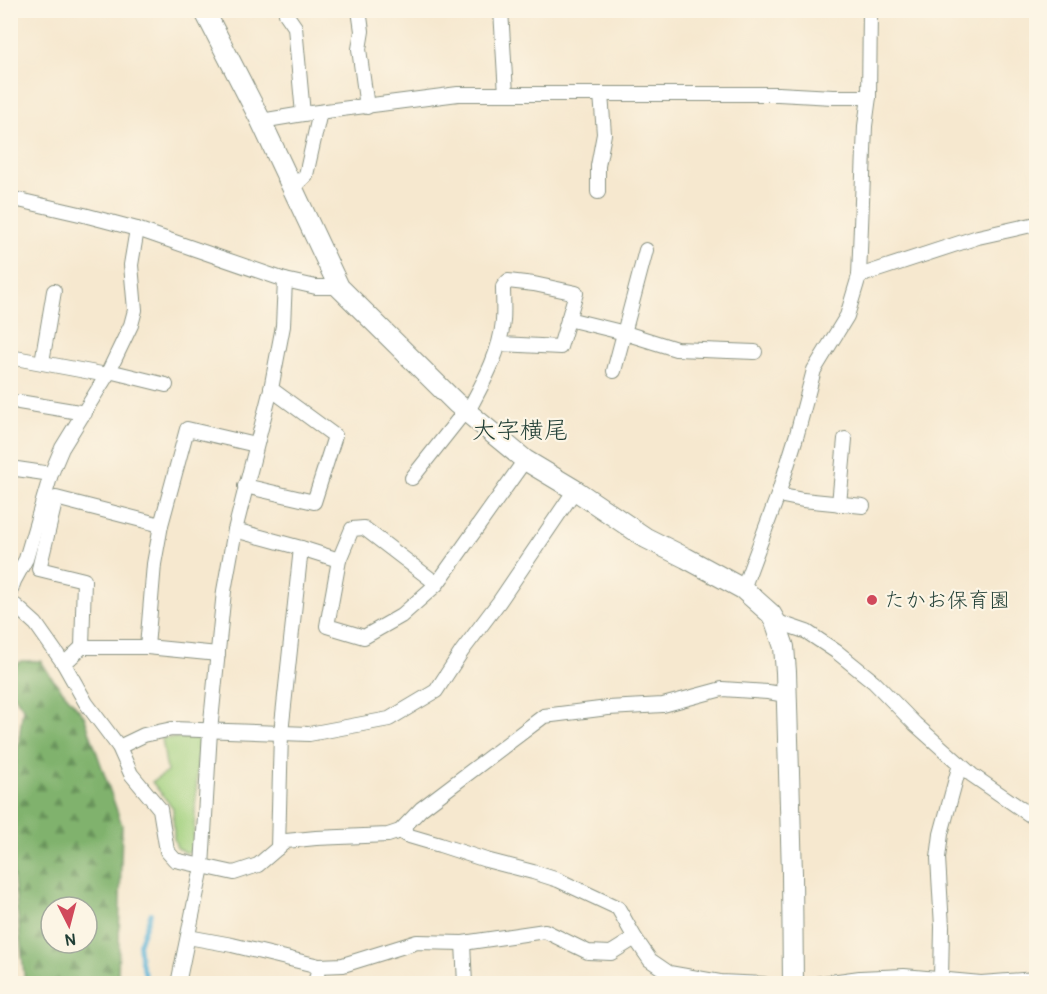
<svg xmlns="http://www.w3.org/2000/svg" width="1047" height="994" viewBox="0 0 1047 994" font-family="Pangolin,'Klee One',sans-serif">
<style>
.forest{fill:url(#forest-firs);stroke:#507850;stroke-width:1.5;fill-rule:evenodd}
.park{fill:#a1d07e;stroke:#608659;stroke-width:1.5}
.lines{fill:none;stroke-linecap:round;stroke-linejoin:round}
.stream{stroke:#5ab2d7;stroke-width:4}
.street-casing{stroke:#8a9282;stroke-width:16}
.secondary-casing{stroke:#8a9282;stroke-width:22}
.street{stroke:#fff;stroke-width:14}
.secondary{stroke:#fff;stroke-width:20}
.poi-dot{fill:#d1495b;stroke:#fcf5e5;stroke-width:2}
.labels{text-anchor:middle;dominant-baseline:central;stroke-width:4.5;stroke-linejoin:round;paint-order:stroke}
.poi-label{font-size:21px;fill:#1f3d34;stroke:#fcf5e5;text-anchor:start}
.quarter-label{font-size:24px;fill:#1f3d34;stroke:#fcf5e5}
</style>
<defs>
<pattern id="forest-firs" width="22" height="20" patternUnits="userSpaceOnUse" patternTransform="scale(1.5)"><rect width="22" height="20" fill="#80b26d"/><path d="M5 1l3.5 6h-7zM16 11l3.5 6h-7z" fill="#68925a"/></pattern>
</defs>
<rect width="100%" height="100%" fill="#fcf5e5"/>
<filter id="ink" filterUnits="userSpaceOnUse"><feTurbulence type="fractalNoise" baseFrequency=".0167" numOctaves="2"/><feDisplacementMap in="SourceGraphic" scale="12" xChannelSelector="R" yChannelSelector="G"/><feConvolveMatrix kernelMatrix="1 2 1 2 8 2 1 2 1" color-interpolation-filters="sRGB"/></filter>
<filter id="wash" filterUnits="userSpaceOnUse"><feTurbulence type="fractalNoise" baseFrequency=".008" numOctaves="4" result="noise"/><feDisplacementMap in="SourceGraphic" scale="24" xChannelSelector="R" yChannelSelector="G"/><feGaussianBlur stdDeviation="1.35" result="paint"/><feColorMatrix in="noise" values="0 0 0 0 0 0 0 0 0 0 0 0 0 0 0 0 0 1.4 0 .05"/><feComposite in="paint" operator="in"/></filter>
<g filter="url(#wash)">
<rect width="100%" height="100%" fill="#f6e8cf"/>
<!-- forest -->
<path class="forest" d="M21 661H41L51 677 84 716 122 825 118 979 122 983H25L10 843 11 800 23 708C20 703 15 697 12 692 7 682 12 667 21 661ZM51 907H87V943H51Z"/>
<!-- park -->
<polygon class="park" points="162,738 199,738 193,850 186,853 177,848 174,838 173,808 152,782 167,772"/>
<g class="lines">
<!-- stream -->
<polyline class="stream" points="148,984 141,962 139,944 151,913"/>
</g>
</g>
<g filter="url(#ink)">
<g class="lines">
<defs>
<g id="street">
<polyline points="286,10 286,14 295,27 303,114"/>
<polyline points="359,10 362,31 359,49 367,107"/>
<polyline points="501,10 506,94"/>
<polyline points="261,121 303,114 458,94 778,94 833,97 869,97"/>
<polyline points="292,188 306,175 320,112"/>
<polyline points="598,192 598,166 604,134 601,94"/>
<polyline points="10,198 84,215 137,229 285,280 316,287 339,287"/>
<polyline points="859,276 978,237 1036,224"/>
<polyline points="568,319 625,333 676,349 755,352"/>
<polyline points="10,357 107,375"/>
<polyline points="42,362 54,291"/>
<polyline points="109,371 166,385"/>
<polyline points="614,371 646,250"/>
<polyline points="19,402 85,413"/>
<path d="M467 413C483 383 500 354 503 321 504 310 503 298 503 287L508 281 534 284 576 293 560 347 499 344"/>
<polyline points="10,468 51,474"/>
<polyline points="412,478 465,411"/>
<polyline points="245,486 314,502 335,436 271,389"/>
<polyline points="778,495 803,500 863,506"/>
<polyline points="839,504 845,439"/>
<polyline points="235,530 301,548 339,560"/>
<polyline points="437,584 364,528 352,529 339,560 327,626 364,637 401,616 437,584 525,460"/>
<polyline points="743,589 778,495 797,434 814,370 847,316 859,276 865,126 869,97 870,10"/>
<polyline points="10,592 14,581 26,559 51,474 62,448 107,375 131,325 135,310 131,265 137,229"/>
<polyline points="10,605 16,606 36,624 64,664 86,703 119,747 131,774 160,809 167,851 175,860 234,873 258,865 286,841 316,838 388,835 400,831 421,809 544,716 608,708 663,705 722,689 768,692 786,695"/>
<polyline points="775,621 807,632 837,652 874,682 915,724 972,775 1036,819"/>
<polyline points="82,647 84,580 39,569 56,498 161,525"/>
<polyline points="147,647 154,564 161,525 187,429 256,445"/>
<polyline points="64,664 82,647 147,647 218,654"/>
<polyline points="119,747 144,735 172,729 309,734 389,719 436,691 462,651 499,602 575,490"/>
<polyline points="400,831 406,835 440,845 486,860 533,872 558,880 618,908 635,938 650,960 669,973 720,982 764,984"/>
<polyline points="278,848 281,733 301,548"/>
<polyline points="188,937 232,945 319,966 343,965 417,942 463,943 545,931 588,952 611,953 635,938"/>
<polyline points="463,943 465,984"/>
<polyline points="941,979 942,927 938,858 941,834 960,764"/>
<polyline points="178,984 202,867 210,731 224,591 235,530 271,389 283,326 285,280"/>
<polyline points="315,984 319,966"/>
<polyline points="816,984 860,978 904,976 981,983 1036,979"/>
</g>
<polyline id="secondary" points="204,10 261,121 339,287 456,403 525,460 575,490 646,538 686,558 743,589 771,614 775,621 784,647 786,672 792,873 793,984"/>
</defs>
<!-- street casing -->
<use href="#street" class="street-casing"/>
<!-- secondary casing -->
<use href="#secondary" class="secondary-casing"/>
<!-- street -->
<use href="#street" class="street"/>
<!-- secondary -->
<use href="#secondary" class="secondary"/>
</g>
</g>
<!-- markers -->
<circle class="poi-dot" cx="872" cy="600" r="6"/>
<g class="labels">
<!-- poi labels -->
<g class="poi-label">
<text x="884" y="600">たかお保育園</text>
</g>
<!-- quarter labels -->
<g class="quarter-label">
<text x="520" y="430">大字横尾</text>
</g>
</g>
<!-- margin -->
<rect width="1047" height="994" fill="none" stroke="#fcf5e5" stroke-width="36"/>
<!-- north arrow -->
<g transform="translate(69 925) rotate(174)"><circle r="28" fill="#fcf5e5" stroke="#a4ab9e" stroke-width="1.5"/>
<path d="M0-4.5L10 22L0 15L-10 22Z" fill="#d1495b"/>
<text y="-9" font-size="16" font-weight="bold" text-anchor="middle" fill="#1f3d34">N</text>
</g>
</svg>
